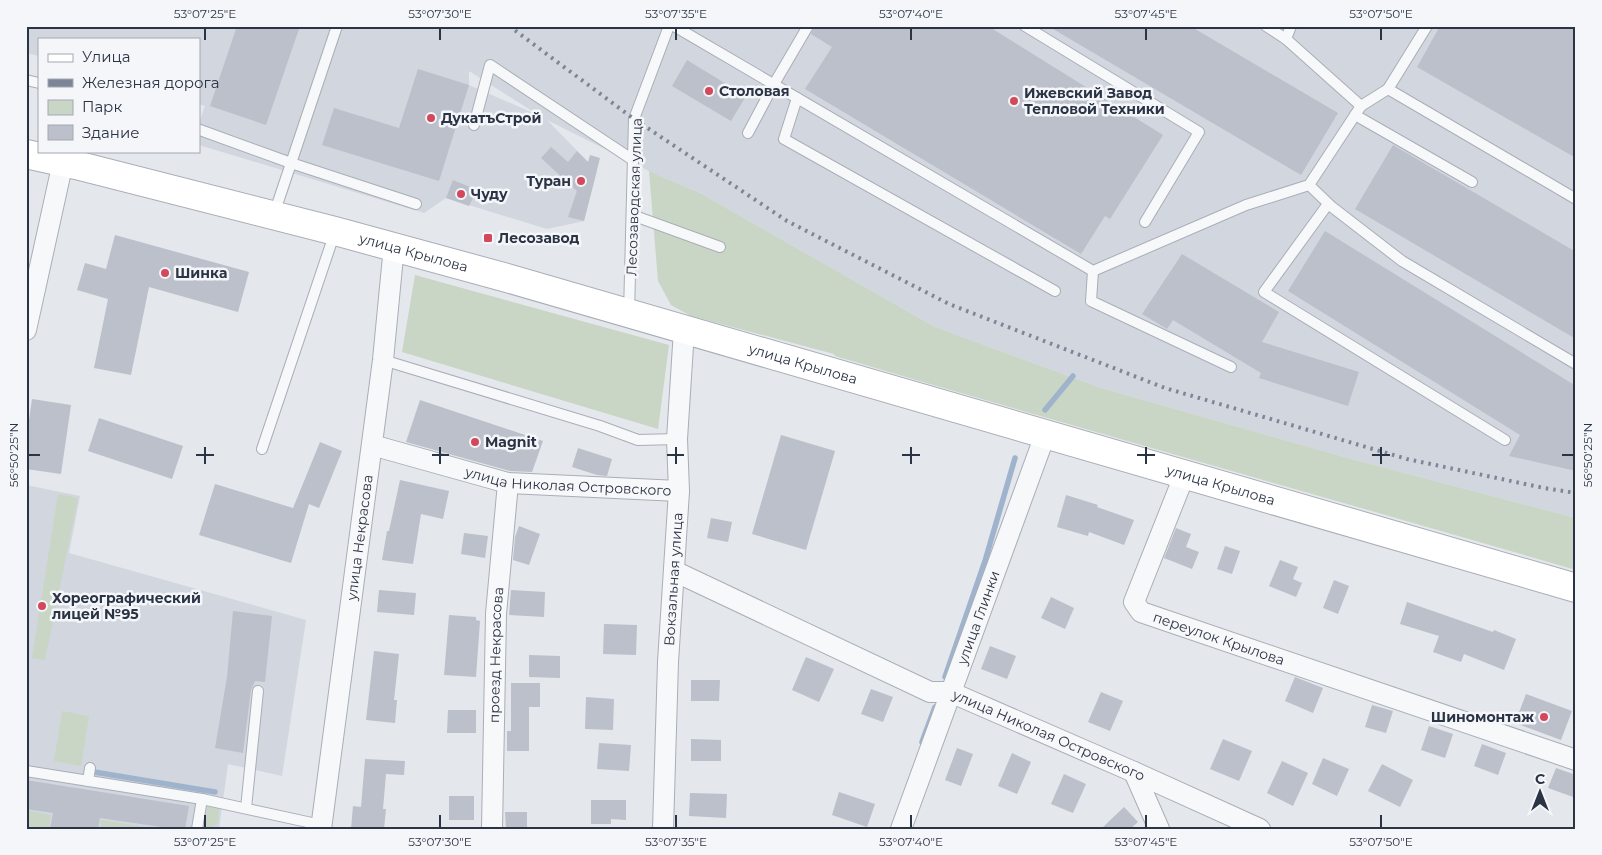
<svg xmlns="http://www.w3.org/2000/svg" width="1602" height="855" viewBox="0 0 1602 855" font-family="Montserrat,sans-serif">
<style>
.built{fill:#d2d6de;fill-rule:evenodd}
.green{fill:#c9d6c5}
.lines{fill:none;stroke-linecap:round;stroke-linejoin:round}
.stream{stroke:#9fb4cc;stroke-width:5.5}
.building{fill:#bbc0ca}
.service-casing{stroke:#a9aeb7;stroke-width:12}
.minor-casing{stroke:#a9aeb7;stroke-width:22}
.secondary-casing{stroke:#a9aeb7;stroke-width:30}
.service{stroke:#f7f8fa;stroke-width:10}
.minor{stroke:#f7f8fa;stroke-width:20}
.secondary{stroke:#fff;stroke-width:28}
.rail{stroke:#7d8696;stroke-width:4;stroke-dasharray:2.5 5;stroke-linecap:butt}
.ticks{fill:none;stroke:#2b3445;stroke-width:2}
.poi-dot{fill:#d1495b;stroke:#f4f6f9;stroke-width:2}
.labels{text-anchor:middle;dominant-baseline:central;stroke-width:5;stroke-linejoin:round;paint-order:stroke}
.poi-label{font-size:14px;font-weight:bold;fill:#2b3445;stroke:#f4f6f9;text-anchor:start}
.street-label{font-size:14px;fill:#2b3445;stroke:#f4f6f9}
.neatline{fill:none;stroke:#2b3445;stroke-width:2}
.ticks-label{font-size:12px;text-anchor:middle;fill:#2b3445}
</style>
<rect width="100%" height="100%" fill="#e4e7ec"/>
<!-- built -->
<g class="built">
<path d="M26 26H1576V518L1355 460 1101 388 935 327 702 194 649 171 547 120 597 171 584 221 547 229 446 198 424 213 199 145V123L205 106 199 104V39H39V56L26 53ZM469 71 540 116 469 85Z"/>
<polygon points="26,485 80,496 69,553 306,620 282,776 228,764 219,829 26,829"/>
</g>
<!-- green -->
<g class="green">
<path d="M649 171 702 194 935 327 1101 388 1355 460 1576 518V570C1329 498 1081 429 835 356L834 354 691 316 671 305 658 281Z"/>
<polygon points="415,275 669,345 658,429 402,352"/>
<polygon points="58,494 78,498 45,660 32,658"/>
<polygon points="62,711 89,716 81,766 54,761"/>
<polygon points="208,803 219,805 218,823 210,829 204,829"/>
<polygon points="26,810 51,815 49,829 26,829"/>
<polygon points="101,820 158,829 100,829"/>
</g>
<g class="lines">
<!-- stream -->
<g class="stream">
<polyline points="1045,410 1073,376"/>
<polyline points="945,677 985,561 1015,458"/>
<polyline points="922,742 935,707"/>
<polyline points="94,772 215,792"/>
</g>
</g>
<!-- building -->
<g class="building">
<polygon points="237,26 300,26 266,125 210,106"/>
<polygon points="815,26 988,26 1163,135 1110,219 1105,216 1081,254 805,89 832,47 811,34"/>
<polygon points="1048,26 1190,26 1338,113 1301,175"/>
<polygon points="1440,26 1576,26 1576,158 1417,67"/>
<polygon points="687,60 746,96 731,121 672,86"/>
<polygon points="418,69 469,85 439,181 322,145 334,108 399,128"/>
<polygon points="1393,145 1576,252 1576,339 1355,209"/>
<polygon points="551,147 568,162 577,151 588,162 590,155 600,158 584,221 568,217 577,191 541,158"/>
<polygon points="453,180 477,190 469,206 446,198"/>
<polygon points="1325,231 1576,386 1576,471 1509,456 1520,435 1288,291"/>
<polygon points="115,235 249,272 238,312 149,287 131,375 94,368 108,299 77,290 85,263 106,269"/>
<polygon points="1182,254 1279,312 1262,342 1359,372 1348,406 1259,378 1261,373 1173,320 1167,329 1142,314"/>
<polygon points="32,399 71,405 61,474 26,469 26,441"/>
<polygon points="420,400 543,441 532,472 510,471 406,442"/>
<polygon points="99,418 183,446 172,479 88,451"/>
<polygon points="781,435 835,451 806,550 752,534"/>
<polygon points="320,442 342,451 319,508 309,504 291,563 199,535 215,484 293,508"/>
<polygon points="578,448 612,459 607,476 597,475 572,467"/>
<polygon points="400,480 449,491 443,519 421,514 413,564 382,560 387,531 389,531"/>
<polygon points="1066,495 1098,505 1097,507 1134,520 1124,545 1089,532 1088,536 1057,527"/>
<polygon points="711,518 732,522 728,542 707,538"/>
<polygon points="519,526 540,534 529,565 513,560 515,537"/>
<polygon points="1176,528 1191,534 1186,547 1199,552 1192,569 1164,558"/>
<polygon points="464,533 488,536 485,558 461,554"/>
<polygon points="1225,546 1240,551 1232,574 1217,569"/>
<polygon points="1280,560 1298,567 1293,579 1302,583 1296,597 1269,586"/>
<polygon points="1334,580 1349,586 1338,614 1323,608"/>
<polygon points="379,590 416,593 414,615 377,612"/>
<polygon points="511,590 545,592 544,617 509,615"/>
<polygon points="1051,597 1074,608 1065,629 1041,618"/>
<polygon points="1407,602 1493,632 1494,630 1516,639 1504,670 1464,654 1461,662 1433,652 1439,636 1400,624"/>
<polygon points="233,611 272,616 265,682 255,681 251,690 243,753 215,748 227,677"/>
<polygon points="449,615 476,617 476,620 480,621 476,677 444,675"/>
<polygon points="604,624 637,625 636,655 603,654"/>
<polygon points="990,646 1016,656 1007,679 981,669"/>
<polygon points="374,651 399,654 394,700 397,700 395,723 366,720"/>
<polygon points="529,655 560,656 560,678 529,677"/>
<polygon points="806,657 834,669 819,702 792,690"/>
<polygon points="1295,677 1323,688 1313,713 1285,701"/>
<polygon points="691,680 720,680 719,701 691,701"/>
<polygon points="511,683 540,683 540,707 529,707 529,751 507,751 507,731 511,731"/>
<polygon points="871,689 893,697 883,722 861,714"/>
<polygon points="1101,692 1123,701 1110,731 1088,722"/>
<polygon points="1526,694 1572,711 1561,740 1515,723"/>
<polygon points="586,697 614,699 613,730 585,729"/>
<polygon points="1372,705 1393,711 1386,733 1365,727"/>
<polygon points="448,710 476,710 476,733 447,733"/>
<polygon points="1429,726 1453,734 1445,758 1421,750"/>
<polygon points="691,739 721,740 721,761 691,761"/>
<polygon points="1223,739 1252,751 1239,781 1210,769"/>
<polygon points="599,743 631,745 629,771 597,769"/>
<polygon points="1482,744 1506,753 1498,775 1474,766"/>
<polygon points="957,748 973,754 961,786 945,780"/>
<polygon points="1012,753 1031,762 1017,794 998,786"/>
<polygon points="1323,758 1349,769 1337,796 1312,784"/>
<polygon points="365,759 405,761 404,775 386,774 383,809 386,809 384,829 351,829 353,806 361,807"/>
<polygon points="1282,761 1308,773 1293,806 1267,793"/>
<polygon points="1382,764 1413,780 1400,807 1368,791"/>
<polygon points="1556,768 1576,775 1576,798 1548,788"/>
<polygon points="1064,774 1086,784 1073,813 1051,804"/>
<polygon points="26,780 189,806 185,829 161,829 161,827 100,818 98,829 50,829 53,813 26,809"/>
<polygon points="839,792 875,804 867,827 832,815"/>
<polygon points="690,793 727,794 726,818 689,816"/>
<rect x="449" y="796" width="25" height="24"/>
<polygon points="591,800 626,800 626,820 611,819 611,824 591,824"/>
<polygon points="1124,807 1138,822 1130,829 1101,829"/>
<polygon points="505,812 527,812 527,829 506,829"/>
</g>
<g class="lines">
<defs>
<g id="service">
<polyline points="674,26 1093,271 1246,205 1309,185 1361,106 1286,39 1291,26"/>
<polyline points="1025,26 1199,132 1145,222"/>
<polyline points="1266,26 1286,39"/>
<polyline points="26,80 39,83"/>
<polyline points="1388,89 1427,26"/>
<polyline points="797,98 784,139 1055,291"/>
<polyline points="1361,106 1388,89 1576,199"/>
<polyline points="1355,115 1472,182"/>
<polyline points="474,125 490,65 633,160"/>
<polyline points="200,130 291,163 416,204"/>
<polyline points="748,133 774,84 808,26"/>
<polyline points="1309,185 1332,207 1402,261 1576,364"/>
<polyline points="1328,204 1264,292 1505,440"/>
<polyline points="274,214 337,26"/>
<polyline points="632,215 720,247"/>
<polyline points="1093,271 1091,301 1231,367"/>
<polyline points="629,313 634,119 669,26"/>
<polyline points="383,360 600,426 638,440 677,439"/>
<polyline points="262,449 335,232"/>
<polyline points="26,771 202,799 321,825"/>
<polyline points="88,781 90,768"/>
<polyline points="246,808 258,691"/>
<polyline points="197,829 202,799"/>
</g>
<g id="minor">
<polyline points="26,330 63,162"/>
<path id="s1" d="M372 445 508 483 679 491"/>
<path id="s2" d="M1184 476 1134 602 1141 612 1576 760"/>
<path id="s3" d="M674 571 930 692H950L1134 772 1260 829"/>
<polyline points="1134,772 1159,829"/>
<path id="s4" d="M321 829 383 360 394 246"/>
<path id="s5" d="M492 829 496 614 508 483"/>
<path id="s6" d="M663 829 668 662 679 491 677 439 684 330"/>
<path id="s7" d="M901 829 1045 435"/>
</g>
<g id="secondary">
<path id="s8" d="M26 154 76 165 335 231 507 278 1576 588"/>
</g>
</defs>
<!-- service casing -->
<use href="#service" class="service-casing"/>
<!-- minor casing -->
<use href="#minor" class="minor-casing"/>
<!-- secondary casing -->
<use href="#secondary" class="secondary-casing"/>
<!-- service -->
<use href="#service" class="service"/>
<!-- minor -->
<use href="#minor" class="minor"/>
<!-- secondary -->
<use href="#secondary" class="secondary"/>
<!-- rail -->
<polyline class="rail" points="509,26 634,119 787,221 949,304 1165,388 1407,459 1544,488 1576,493"/>
</g>
<!-- ticks -->
<path class="ticks" d="M205 28V40M440 28V40M676 28V40M911 28V40M1146 28V40M1381 28V40M205 447V464M440 447V464M676 447V464M911 447V464M1146 447V464M1381 447V464M28 455H40M196 455H214M432 455H449M667 455H684M902 455H920M1137 455H1155M1372 455H1390M1562 455H1574M205 815V828M440 815V828M676 815V828M911 815V828M1146 815V828M1381 815V828"/>
<!-- markers -->
<g class="poi-dot">
<circle cx="709" cy="91" r="5"/>
<circle cx="1014" cy="101" r="5"/>
<circle cx="431" cy="118" r="5"/>
<circle cx="581" cy="181" r="5"/>
<circle cx="461" cy="194" r="5"/>
<rect x="483" y="233" width="10" height="10" rx="2.5"/>
<circle cx="165" cy="273" r="5"/>
<circle cx="475" cy="442" r="5"/>
<circle cx="42" cy="606" r="5"/>
<circle cx="1544" cy="717" r="5"/>
</g>
<g class="labels">
<!-- poi labels -->
<g class="poi-label">
<text x="719" y="91">Столовая</text>
<text x="1024" y="93">Ижевский Завод<tspan x="1024" dy="16">Тепловой Техники</tspan></text>
<text x="441" y="118">ДукатъСтрой</text>
<text x="571" y="181" text-anchor="end">Туран</text>
<text x="471" y="194">Чуду</text>
<text x="498" y="238">Лесозавод</text>
<text x="175" y="273">Шинка</text>
<text x="485" y="442">Magnit</text>
<text x="52" y="598">Хореографический<tspan x="52" dy="16">лицей №95</tspan></text>
<text x="1534" y="717" text-anchor="end">Шиномонтаж</text>
</g>
<!-- street labels -->
<g class="street-label">
<text transform="translate(634 197) rotate(-88)">Лесозаводская улица</text>
<text stroke="none"><textPath href="#s8" startOffset="400">улица Крылова</textPath></text>
<text stroke="none"><textPath href="#s8" startOffset="805">улица Крылова</textPath></text>
<text stroke="none"><textPath href="#s1" startOffset="201">улица Николая Островского</textPath></text>
<text stroke="none"><textPath href="#s8" startOffset="1240">улица Крылова</textPath></text>
<text stroke="none"><textPath href="#s4" startOffset="294">улица Некрасова</textPath></text>
<text stroke="none"><textPath href="#s6" startOffset="250">Вокзальная улица</textPath></text>
<text stroke="none"><textPath href="#s7" startOffset="225">улица Глинки</textPath></text>
<text stroke="none"><textPath href="#s2" startOffset="230">переулок Крылова</textPath></text>
<text stroke="none"><textPath href="#s5" startOffset="174">проезд Некрасова</textPath></text>
<text stroke="none"><textPath href="#s3" startOffset="411">улица Николая Островского</textPath></text>
</g>
</g>
<!-- border -->
<rect width="1602" height="855" fill="none" stroke="#f4f6f9" stroke-width="55"/>
<!-- legend -->
<rect x="38" y="38" width="162" height="115" fill="#f4f6f9" stroke="#a4a8b1"/>
<rect x="48" y="54" width="25" height="8" fill="#ffffff" stroke="#a4a8b1"/>
<text x="82" y="62" font-size="15" fill="#2b3445">Улица</text>
<rect x="48" y="79" width="25" height="8" fill="#7d8696" stroke="#a4a8b1"/>
<text x="82" y="88" font-size="15" fill="#2b3445">Железная дорога</text>
<rect x="48" y="100" width="25" height="15" fill="#c9d6c5" stroke="#a4a8b1"/>
<text x="82" y="112" font-size="15" fill="#2b3445">Парк</text>
<rect x="48" y="125" width="25" height="15" fill="#bbc0ca" stroke="#a4a8b1"/>
<text x="82" y="138" font-size="15" fill="#2b3445">Здание</text>
<!-- north arrow -->
<g transform="translate(1540 792)" stroke="#f4f6f9" stroke-width="4" paint-order="stroke">
<path d="M0-4L9 19L0 12L-9 19Z" fill="#2b3445"/>
<text y="-8" font-size="14" font-weight="bold" text-anchor="middle" fill="#2b3445">С</text>
</g>
<rect x="28" y="28" width="1546" height="800" class="neatline"/>
<g class="ticks-label">
<text x="205" y="18">53°07'25"E</text>
<text x="440" y="18">53°07'30"E</text>
<text x="676" y="18">53°07'35"E</text>
<text x="911" y="18">53°07'40"E</text>
<text x="1146" y="18">53°07'45"E</text>
<text x="1381" y="18">53°07'50"E</text>
<text transform="translate(14 455) rotate(-90)" y="4">56°50'25"N</text>
<text transform="translate(1588 455) rotate(-90)" y="4">56°50'25"N</text>
<text x="205" y="846">53°07'25"E</text>
<text x="440" y="846">53°07'30"E</text>
<text x="676" y="846">53°07'35"E</text>
<text x="911" y="846">53°07'40"E</text>
<text x="1146" y="846">53°07'45"E</text>
<text x="1381" y="846">53°07'50"E</text>
</g>
</svg>
